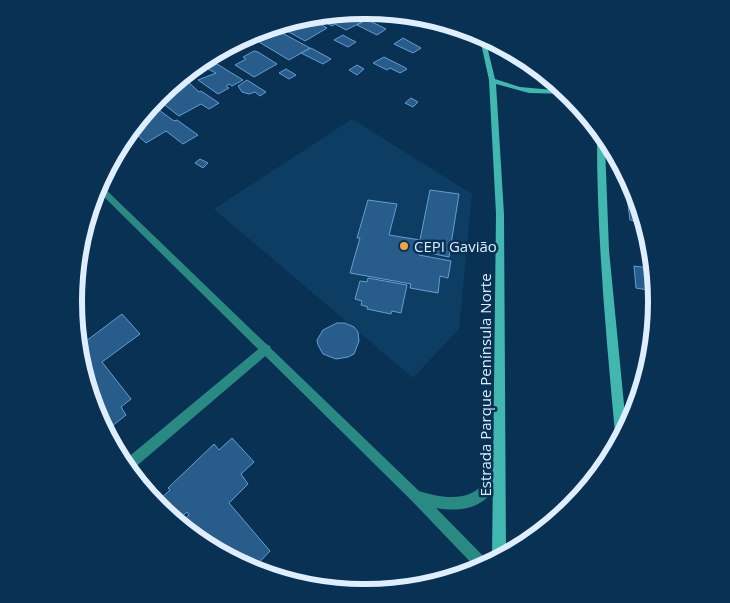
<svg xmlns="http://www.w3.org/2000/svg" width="730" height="603" viewBox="0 0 730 603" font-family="'Open Sans',sans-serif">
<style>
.built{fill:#0d3d63}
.building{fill:#285c8b;stroke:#689dd0}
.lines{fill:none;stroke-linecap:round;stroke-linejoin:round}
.minor{fill:#2b8983;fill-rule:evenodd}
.tertiary{fill:#2b8983;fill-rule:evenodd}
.secondary{fill:#41b7af;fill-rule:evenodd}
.poi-dot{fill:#f2a542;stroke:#083154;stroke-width:2}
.labels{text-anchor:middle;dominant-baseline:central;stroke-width:5;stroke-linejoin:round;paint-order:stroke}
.poi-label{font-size:15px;fill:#deeeff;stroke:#083154;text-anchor:start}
.street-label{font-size:15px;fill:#deeeff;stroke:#083154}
.rim{fill:none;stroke:#deeeff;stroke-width:6}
</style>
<rect width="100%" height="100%" fill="#083154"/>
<!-- built -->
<polygon class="built" points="352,119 472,194 459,329 413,378 214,209"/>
<!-- building -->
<g class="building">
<polygon points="365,10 389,15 380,20 357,11"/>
<polygon points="349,13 361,20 364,18 386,29 377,35 357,25 364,21 346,30 335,24 332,26 319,19"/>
<polygon points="313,20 327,28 305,41 287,31 289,30 287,28 297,23"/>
<polygon points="281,33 284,34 310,48 289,60 259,42"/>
<polygon points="343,35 348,38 356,42 348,47 334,40"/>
<polygon points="403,38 421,48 413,53 394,44"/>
<polygon points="311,48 331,59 323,64 301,53"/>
<polygon points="254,51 258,52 277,64 254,77 235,65 246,59 243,57"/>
<polygon points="384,57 404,67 407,69 400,73 390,68 387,70 373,63"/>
<polygon points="217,64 243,80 232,86 229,84 226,86 229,88 218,94 198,80 216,73 208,69"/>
<polygon points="357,65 364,69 357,75 349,70"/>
<polygon points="286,69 296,75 289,79 279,73"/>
<polygon points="185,79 199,92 201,91 219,103 209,109 201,104 179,116 157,99 159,95"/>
<polygon points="247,80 266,92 260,96 255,92 249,94 242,92 238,86"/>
<polygon points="411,98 418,102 413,107 405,103"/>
<polygon points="152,105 174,121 177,120 198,135 183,144 166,131 146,143 134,132"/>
<polygon points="200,159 208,163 203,168 195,163"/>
<polygon points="625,182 630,183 634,190 640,222 630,220"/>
<polygon points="430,190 459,194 449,257 419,251 419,255 451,261 448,278 440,276 438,293 410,288 411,284 350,273 360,238 357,238 368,200 397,204 389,235 420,240"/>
<polygon points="634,266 650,268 654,291 636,288"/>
<polygon points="368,278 407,285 401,313 392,311 391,314 367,309 368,307 361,305 362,301 355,299 360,281 367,282"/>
<polygon points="122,314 140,334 102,362 131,399 121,407 126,415 111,427 105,419 102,422 96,413 82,344"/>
<polygon points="337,323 345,323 354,327 358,332 359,341 354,354 348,357 336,359 323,354 318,345 317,340 323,330"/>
<polygon points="232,438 254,462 241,474 248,484 229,503 270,551 252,570 181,522 189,515 187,512 178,520 159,507 156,503 170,490 168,488 214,444 219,450"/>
</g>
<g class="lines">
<!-- minor -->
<g class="minor">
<polygon points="265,30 240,43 237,44 254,32"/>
<polygon points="266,344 270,346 271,349 270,352 133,469 126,459 262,346"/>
</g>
<!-- tertiary -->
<path class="tertiary" d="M100 184 419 491C441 498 469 503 485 482 490 476 492 467 499 464L503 466 505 470C492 503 471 514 436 508L489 562 478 570 412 501 96 189Z"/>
<!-- secondary -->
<g class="secondary">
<polygon points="479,34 485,38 495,79 520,87 564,91 570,94 529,93 496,84 504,214 506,551 494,559 492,556 496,214 489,80"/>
<path d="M599 138 605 146 609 250 626 425 618 438 615 433C606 335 597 238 597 140Z"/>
</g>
</g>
<!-- markers -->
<circle class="poi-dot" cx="404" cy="246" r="5"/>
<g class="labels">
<!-- poi labels -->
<g class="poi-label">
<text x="414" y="246">CEPI Gavião</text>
</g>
<!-- street labels -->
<g class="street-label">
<text transform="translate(485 385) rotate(-90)">Estrada Parque Península Norte</text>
</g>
</g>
<!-- crop -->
<path d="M0 0H730V603H0ZM364 19H366A282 282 0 0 1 648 301V302A282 282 0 0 1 366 584H364A282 282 0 0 1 82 302V301A282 282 0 0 1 364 19Z" fill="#083154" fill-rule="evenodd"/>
<path class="rim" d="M364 19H366A282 282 0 0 1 648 301V302A282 282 0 0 1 366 584H364A282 282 0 0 1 82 302V301A282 282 0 0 1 364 19Z"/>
</svg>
